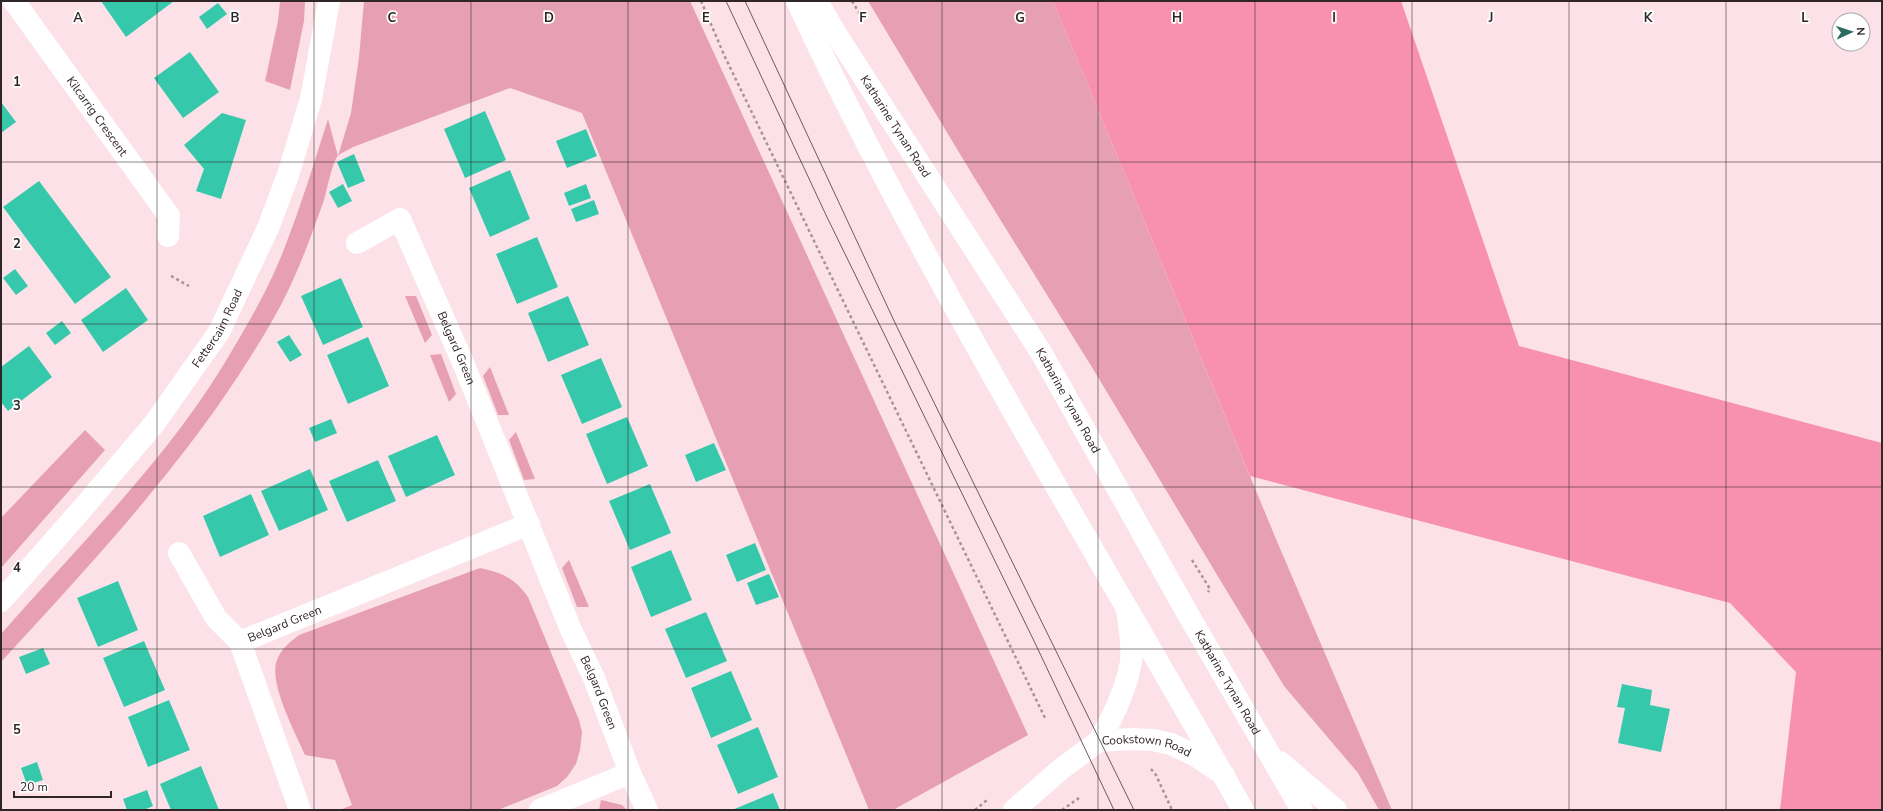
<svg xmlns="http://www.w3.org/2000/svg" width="1883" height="811" viewBox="0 0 1883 811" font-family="'Nunito Sans',sans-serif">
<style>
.green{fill:#e7a0b3}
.forest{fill:#f891af}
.building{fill:#36c8ab}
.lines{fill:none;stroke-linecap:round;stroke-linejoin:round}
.path{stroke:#a69397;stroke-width:2.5;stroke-dasharray:3 3;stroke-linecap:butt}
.minor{stroke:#fff;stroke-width:22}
.tertiary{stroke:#fff;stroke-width:22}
.secondary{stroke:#fff;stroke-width:22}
.tram{stroke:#6a5b5e;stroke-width:1}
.grid{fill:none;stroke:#302527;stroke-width:1;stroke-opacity:0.55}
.labels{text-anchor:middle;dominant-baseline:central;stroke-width:3.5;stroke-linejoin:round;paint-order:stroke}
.street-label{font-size:12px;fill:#302527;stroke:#fff}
.grid-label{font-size:13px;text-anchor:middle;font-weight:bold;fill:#302527;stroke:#fff;stroke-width:3.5;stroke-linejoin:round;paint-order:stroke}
</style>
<rect width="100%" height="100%" fill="#fce2e8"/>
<!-- green -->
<g class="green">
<polygon points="280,1 305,1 304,21 290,90 265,81 278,21"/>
<path d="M364 1H690L1028 735 893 810H869L582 113 510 88 353 147C348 150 340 153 337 157 332 164 327 190 324 200 312 234 299 270 282 303 209 438 104 550 1 662V634C75 549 159 468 219 372 243 333 268 291 284 249 301 206 314 163 328 119L338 156 351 113 359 57Z"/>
<polygon points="868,1 1053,1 1276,539 1392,810 1379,810 1358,773 1284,686 1093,369 972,174"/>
<polygon points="405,296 416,296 432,335 425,343"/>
<polygon points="441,354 456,394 449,402 430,355"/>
<polygon points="490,367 509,415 498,415 483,376"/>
<polygon points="85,430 105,450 1,568 1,518"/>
<polygon points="516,432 535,479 524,480 509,440"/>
<polygon points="569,560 589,607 577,607 562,568"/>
<path d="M480 568C503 573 514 578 528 597L579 720 582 732 580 750 576 764 567 777 557 786 498 810H340L352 805 335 760 305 755C295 732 268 682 277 660 281 649 290 642 299 635Z"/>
<polygon points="601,800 622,805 627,810 599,810"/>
</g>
<!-- forest -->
<polygon class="forest" points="1053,1 1401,1 1519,346 1882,443 1882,810 1780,810 1796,672 1730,603 1250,476"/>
<!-- building -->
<g class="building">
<polygon points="101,1 174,1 126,37"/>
<polygon points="218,3 227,14 207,29 199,17"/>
<polygon points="190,52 219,92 183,118 154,78"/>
<polygon points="1,102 16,122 1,133"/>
<polygon points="485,111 506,160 465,178 444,129"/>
<polygon points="222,113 246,120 221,199 196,191 204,169 184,145"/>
<polygon points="586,129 597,156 567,168 556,141"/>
<polygon points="354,154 365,181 348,188 337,162"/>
<polygon points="510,170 530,219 490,237 469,188"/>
<polygon points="39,181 111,277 75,304 3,207"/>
<polygon points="343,184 352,201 338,208 329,192"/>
<polygon points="586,184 591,198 569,206 564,193"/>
<polygon points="594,200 599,214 576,222 571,209"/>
<polygon points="537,237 558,287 517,304 496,254"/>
<polygon points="15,269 28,286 16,295 3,278"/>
<polygon points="341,278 363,327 323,345 301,296"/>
<polygon points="126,288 148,320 103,352 81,320"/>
<polygon points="568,296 589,345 548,362 528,313"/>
<polygon points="62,321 71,333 55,345 46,333"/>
<polygon points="289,335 302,355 290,362 277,342"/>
<polygon points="368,337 389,386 348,404 327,355"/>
<polygon points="29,346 52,377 8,411 1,402 1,367"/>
<polygon points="601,358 622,407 582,424 561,375"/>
<polygon points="627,417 648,466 607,484 586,434"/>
<polygon points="331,419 337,433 315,442 309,428"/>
<polygon points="437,435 455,475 406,497 388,456"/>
<polygon points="714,443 726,470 696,482 685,455"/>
<polygon points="378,460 396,501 347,522 329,481"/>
<polygon points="310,469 328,510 279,531 261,491"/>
<polygon points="650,484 671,533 630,550 609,501"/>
<polygon points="251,494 269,535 220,557 203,516"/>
<polygon points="755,543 766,570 737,582 726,555"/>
<polygon points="671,550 692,600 651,617 631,567"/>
<polygon points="769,574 779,597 756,605 747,583"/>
<polygon points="118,581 138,630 98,647 77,598"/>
<polygon points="706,612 727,661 686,678 665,629"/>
<polygon points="144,641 165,690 124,707 103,658"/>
<polygon points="43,648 50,664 26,674 19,657"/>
<polygon points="731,671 752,720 711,738 691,688"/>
<polygon points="1622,684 1652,690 1650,705 1670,709 1661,752 1618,743 1625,708 1617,707"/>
<polygon points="169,700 190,750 148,767 128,717"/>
<polygon points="758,727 778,777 738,794 717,745"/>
<polygon points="37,762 43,780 27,785 21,768"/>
<polygon points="201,766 219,810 171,810 160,784"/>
<polygon points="147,790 153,806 144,810 127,810 123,799"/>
<polygon points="773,793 780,810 732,810"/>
</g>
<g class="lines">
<!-- path -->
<g class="path">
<polyline points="701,1 725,57 1046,720"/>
<polyline points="852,1 864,21"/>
<polyline points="171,276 189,286"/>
<polyline points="1192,560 1210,589 1208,592"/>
<polyline points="1151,769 1156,775 1172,810"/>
<polyline points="975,810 987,800"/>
<polyline points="1062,810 1079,798"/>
</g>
<!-- minor -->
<g class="minor">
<path id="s1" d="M14 1 169 216 168 236"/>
<path id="s2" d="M357 243 400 219 464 365 571 630 594 678 630 773 647 810"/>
<polyline points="179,553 216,618 240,642 300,810"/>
<path id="s3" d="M240 642 529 524"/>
<polyline points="540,810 630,773"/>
</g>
<!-- tertiary -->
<g class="tertiary">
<path id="s4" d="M1 601 82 509 154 424 219 332 268 228 288 175 311 99 329 1"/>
<path d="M1099 741C1113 717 1126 690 1131 662 1133 645 1129 626 1127 610"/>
<path id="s5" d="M1014 810 1061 769 1099 741 1133 739 1153 740 1171 744 1196 756 1224 775"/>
</g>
<!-- secondary -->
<g class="secondary">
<path d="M797 1C846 108 902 212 959 315 1051 481 1149 644 1243 810"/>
<path id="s6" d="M817 1 836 34 1042 354 1189 616 1302 810"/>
<polyline points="1280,762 1336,810"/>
</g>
<!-- tram -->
<g class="tram">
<polyline points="726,1 826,215 1035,643 1114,810"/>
<polyline points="745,1 896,325 1134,810"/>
</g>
</g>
<!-- grid -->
<path class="grid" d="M157 1V810M314 1V810M471 1V810M628 1V810M785 1V810M942 1V810M1098 1V810M1255 1V810M1412 1V810M1569 1V810M1726 1V810M1 162H1882M1 324H1882M1 487H1882M1 649H1882"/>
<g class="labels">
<!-- street labels -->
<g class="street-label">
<text stroke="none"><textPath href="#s1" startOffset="142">Kilcarrig Crescent</textPath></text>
<text stroke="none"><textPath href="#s6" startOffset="148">Katharine Tynan Road</textPath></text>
<text stroke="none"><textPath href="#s4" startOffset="349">Fettercairn Road</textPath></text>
<text stroke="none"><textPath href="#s2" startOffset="190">Belgard Green</textPath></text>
<text stroke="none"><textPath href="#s6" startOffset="472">Katharine Tynan Road</textPath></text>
<text stroke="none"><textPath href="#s3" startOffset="48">Belgard Green</textPath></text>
<text stroke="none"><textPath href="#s6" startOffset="796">Katharine Tynan Road</textPath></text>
<text stroke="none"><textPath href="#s2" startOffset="563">Belgard Green</textPath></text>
<text stroke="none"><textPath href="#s5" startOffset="158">Cookstown Road</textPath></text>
</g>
</g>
<g class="grid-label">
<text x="78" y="22">A</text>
<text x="235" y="22">B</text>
<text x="392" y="22">C</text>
<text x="549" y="22">D</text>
<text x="706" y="22">E</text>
<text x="863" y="22">F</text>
<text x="1020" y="22">G</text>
<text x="1177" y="22">H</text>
<text x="1334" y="22">I</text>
<text x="1491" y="22">J</text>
<text x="1648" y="22">K</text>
<text x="1805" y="22">L</text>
<text x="17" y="86">1</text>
<text x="17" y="248">2</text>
<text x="17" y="410">3</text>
<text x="17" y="572">4</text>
<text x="17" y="734">5</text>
</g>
<!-- border -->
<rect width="1883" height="811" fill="none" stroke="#302527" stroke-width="4"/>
<!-- north arrow -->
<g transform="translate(1851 32) rotate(87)"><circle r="19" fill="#ffffff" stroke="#aca8a9"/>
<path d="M0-3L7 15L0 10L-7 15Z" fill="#2a6d5e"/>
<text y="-6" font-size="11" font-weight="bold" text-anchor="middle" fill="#302527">N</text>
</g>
<!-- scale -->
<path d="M14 791v6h97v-6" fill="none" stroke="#302527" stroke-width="2"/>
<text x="20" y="791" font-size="12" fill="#302527" stroke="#ffffff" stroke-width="3" paint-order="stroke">20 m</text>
</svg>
